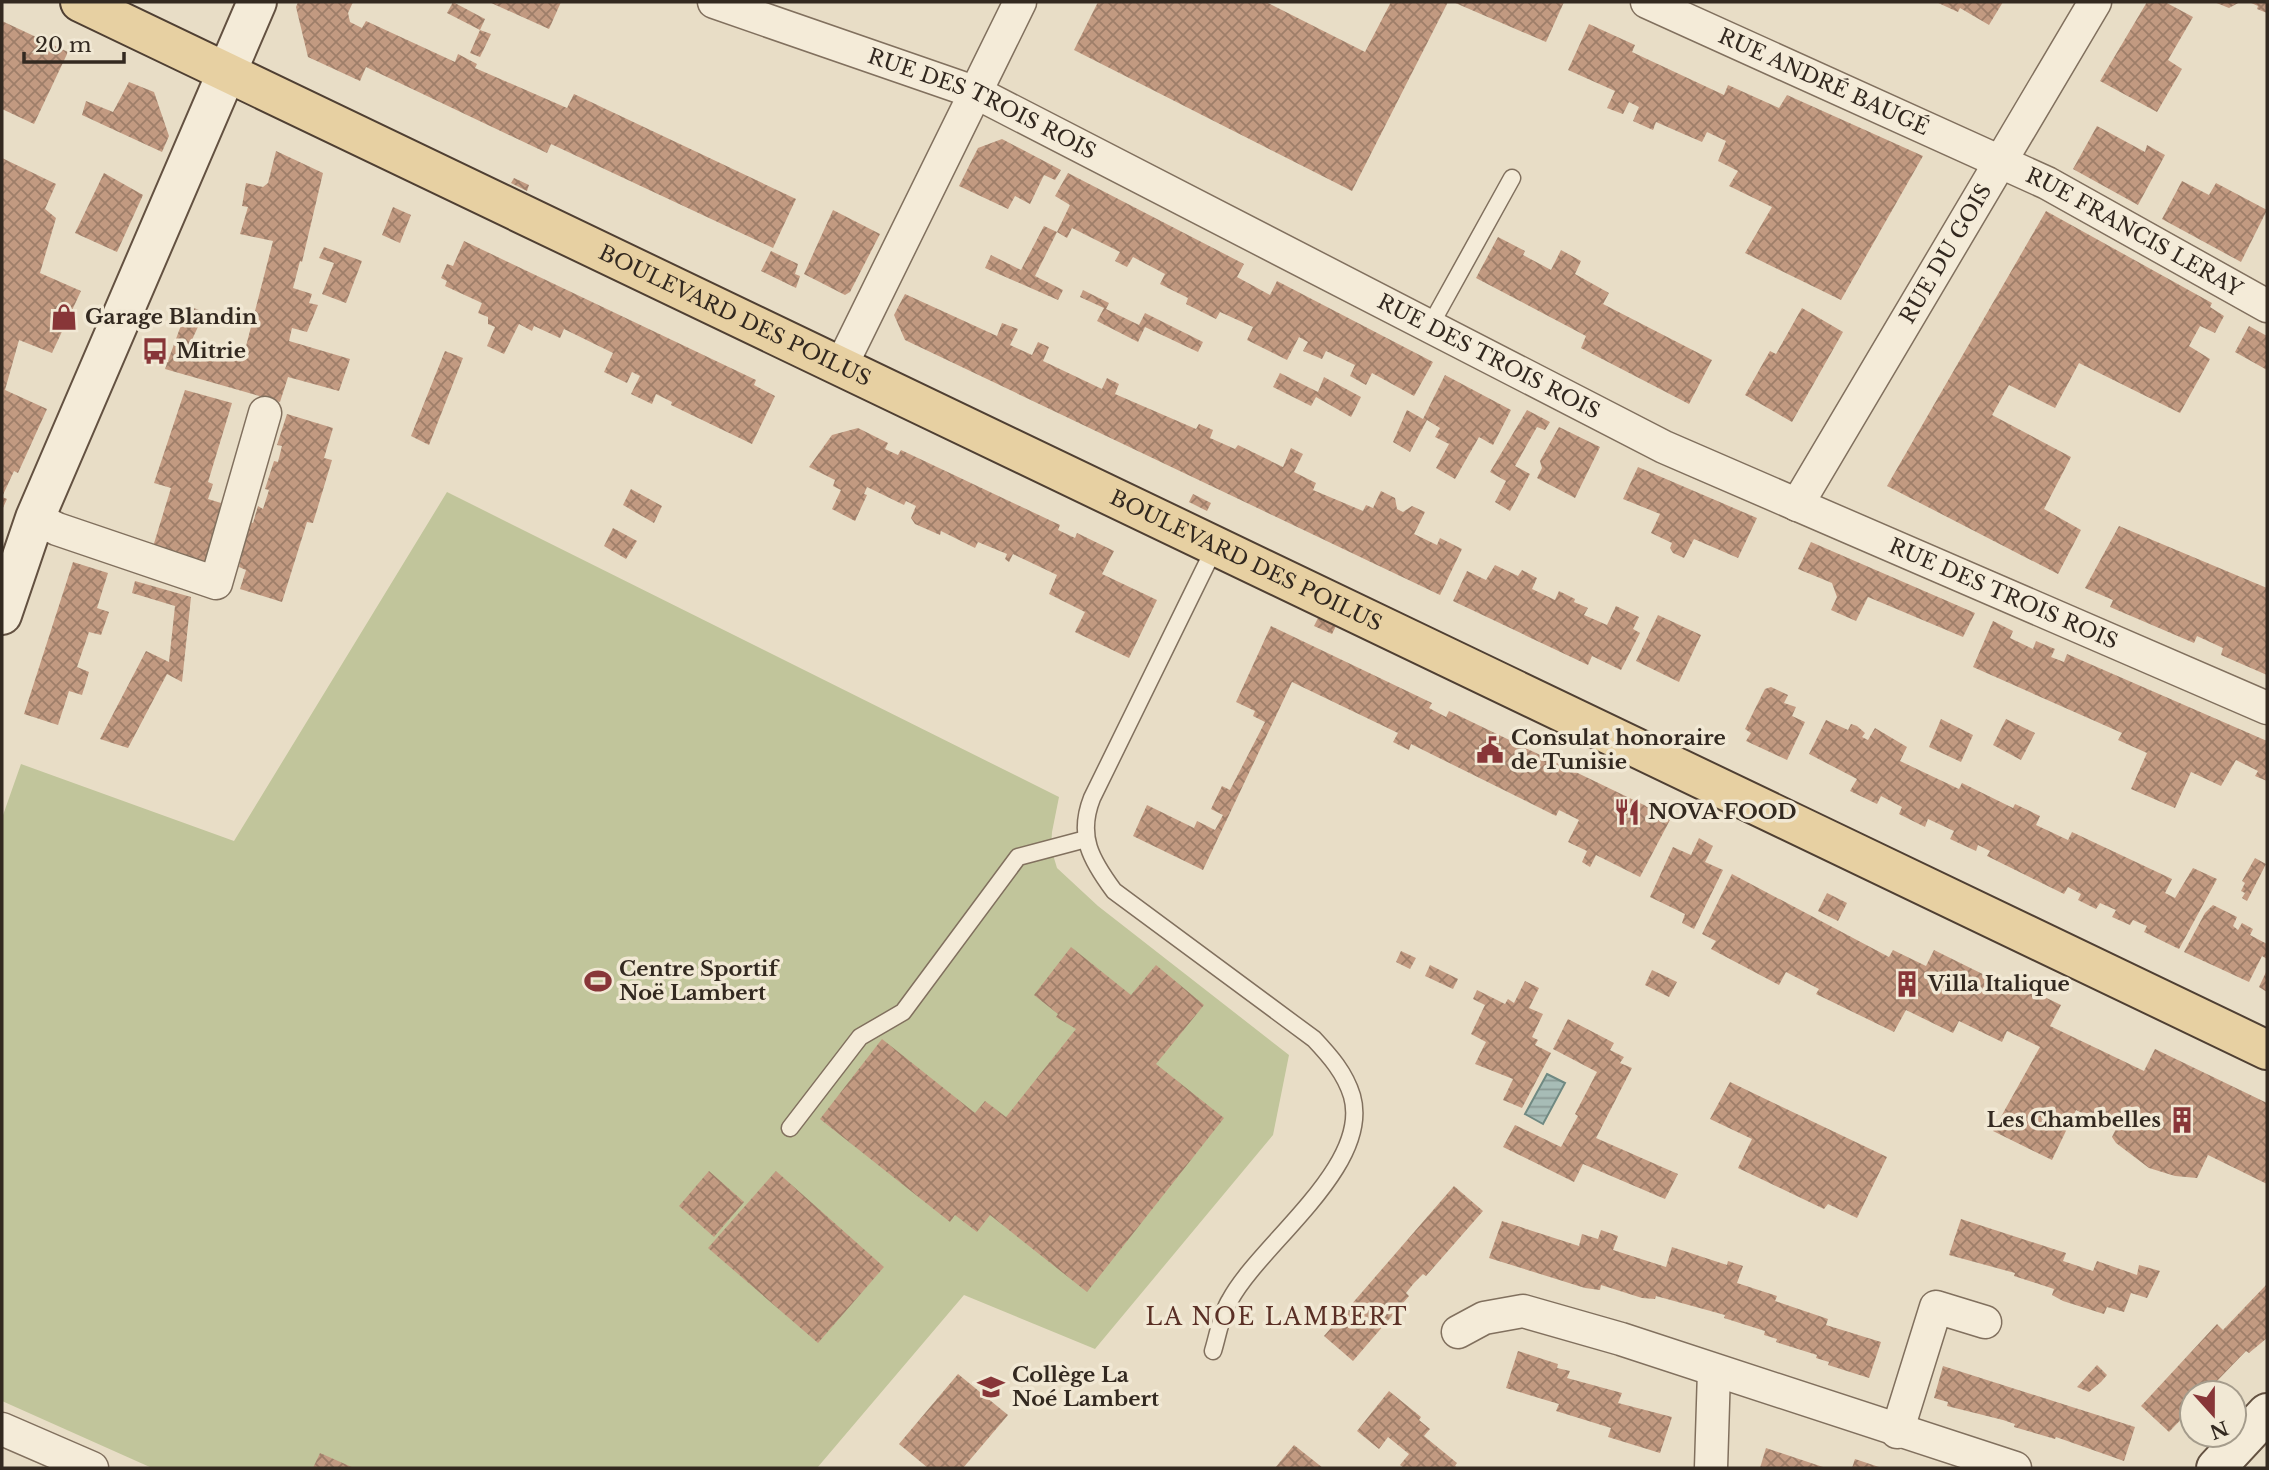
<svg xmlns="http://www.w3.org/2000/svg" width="2269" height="1470" viewBox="0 0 2269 1470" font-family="'Libre Baskerville',serif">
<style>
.grass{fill:#c1c59b}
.water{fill:url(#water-rules);stroke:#6f8982;stroke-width:2}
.building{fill:url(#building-cross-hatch)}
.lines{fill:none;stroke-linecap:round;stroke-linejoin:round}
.lane-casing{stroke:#81705e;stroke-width:19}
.street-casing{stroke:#81705e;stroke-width:35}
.secondary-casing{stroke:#635141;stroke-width:42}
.primary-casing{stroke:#4f3f32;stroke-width:42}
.lane{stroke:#f4ebd8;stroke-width:16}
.street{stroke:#f4ebd8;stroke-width:32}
.secondary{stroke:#f4ebd8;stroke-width:38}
.primary{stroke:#e7d0a2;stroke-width:38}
.labels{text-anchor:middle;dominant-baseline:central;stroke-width:7;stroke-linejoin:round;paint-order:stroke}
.street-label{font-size:21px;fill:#332920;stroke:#f1e8d4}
.poi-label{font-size:21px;font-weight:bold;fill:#332920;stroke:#f1e8d4;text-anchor:start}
.neighbourhood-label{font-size:23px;letter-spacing:2px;fill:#5a2f25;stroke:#f1e8d4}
</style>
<defs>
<pattern id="water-rules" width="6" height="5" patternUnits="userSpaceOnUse" patternTransform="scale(1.75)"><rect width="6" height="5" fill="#a7bcb6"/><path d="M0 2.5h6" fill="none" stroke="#899994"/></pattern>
<pattern id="building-cross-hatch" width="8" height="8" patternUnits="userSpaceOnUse" patternTransform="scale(1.75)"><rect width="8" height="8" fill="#c29a81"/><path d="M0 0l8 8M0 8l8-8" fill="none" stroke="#9e7e69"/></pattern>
</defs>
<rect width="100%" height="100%" fill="#e8ddc6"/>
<!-- grass -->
<polygon class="grass" points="447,492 1059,797 1052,832 1051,848 1057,868 1098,906 1289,1055 1273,1135 1095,1349 964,1295 817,1468 152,1468 2,1401 2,818 21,764 234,841"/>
<!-- water -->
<polygon class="water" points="1547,1074 1565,1083 1543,1124 1525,1114"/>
<!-- building -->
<g class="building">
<polygon points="298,2 353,2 348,13 350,22 362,28 366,21 455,62 458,54 477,64 475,68 567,108 574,94 796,199 773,248 551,144 547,153 366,67 360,81 308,57 296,7"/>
<polygon points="453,2 485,19 480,30 447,13"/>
<polygon points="489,2 561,2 549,29"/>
<polygon points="1098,2 1266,2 1365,52 1391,2 1448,2 1352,191 1074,50"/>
<polygon points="1453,2 1564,2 1546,42"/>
<polygon points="1936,2 2003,2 1989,25 1960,8 1958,12"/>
<polygon points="2147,2 2165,2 2193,17 2168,60 2182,69 2157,112 2100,81"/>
<polygon points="2214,2 2240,2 2229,8"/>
<polygon points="2249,2 2267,2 2267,13 2257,9 2258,6"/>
<polygon points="2,21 68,52 34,124 2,109"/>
<polygon points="1589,24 1635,45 1632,52 1724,95 1728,85 1779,108 1787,95 1923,156 1841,300 1745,253 1772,207 1729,186 1738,171 1718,161 1726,141 1707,132 1702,142 1656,122 1653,130 1633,121 1639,107 1629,102 1623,114 1607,108 1615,91 1568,70"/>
<polygon points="480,30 491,34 480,57 470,53"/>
<polygon points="129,82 154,92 169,136 162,152 82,115 86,101 113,112"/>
<polygon points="2097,126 2145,152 2147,145 2165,155 2138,205 2073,169"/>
<polygon points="1002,139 1061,170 1055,180 1044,175 1030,204 1015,196 1008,209 959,186 978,148"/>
<polygon points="276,151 323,173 302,262 300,261 293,288 312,294 309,303 318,305 307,332 292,328 289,341 350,359 339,391 288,377 280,402 165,369 188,306 202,311 203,316 190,344 243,358 273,241 240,234 248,207 242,206 246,183 263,187 268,183"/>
<polygon points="2,158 56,184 45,209 56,218 40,273 81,291 52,353 19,340 5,390 47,409 18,473 14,471 2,497 7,499 2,510"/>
<polygon points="104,173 143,195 117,252 75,233"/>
<polygon points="1068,173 1244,264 1237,277 1270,295 1277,281 1433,362 1414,396 1372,373 1366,385 1350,376 1355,365 1326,351 1322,359 1303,351 1308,342 1299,337 1287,360 1247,340 1253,327 1220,312 1216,319 1186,304 1188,298 1160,284 1165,274 1133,257 1127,267 1115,261 1120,252 1072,228 1067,238 1057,232 1070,205 1055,196"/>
<polygon points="514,178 529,185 527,191 511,183"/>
<polygon points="2182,181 2209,195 2216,183 2267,210 2241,262 2162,219"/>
<polygon points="393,207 411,215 400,243 382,235"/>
<polygon points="833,210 880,234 850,292 845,295 804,274"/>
<polygon points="2046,211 2212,303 2210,307 2224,316 2215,333 2200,326 2189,346 2210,359 2180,413 2079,363 2055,408 2009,385 1992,415 2071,457 2044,509 2081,530 2058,574 1887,486"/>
<polygon points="1044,226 1057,232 1035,276 1063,290 1058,300 985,268 991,255 1021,270"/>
<polygon points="1498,237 1525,251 1523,255 1551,270 1561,250 1581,261 1575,274 1609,293 1603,304 1712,360 1689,404 1581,348 1586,336 1476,278"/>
<polygon points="464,241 756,380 754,385 775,396 752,444 671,405 672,402 656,394 652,404 631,394 640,376 632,372 627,383 604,372 613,353 564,329 560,338 534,326 532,331 519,324 504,354 487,346 495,327 488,324 488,317 478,313 482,303 445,286 447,281 441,278 447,264 453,266"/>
<polygon points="324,247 362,261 346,303 322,294 334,263 319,258"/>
<polygon points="771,251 798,264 795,274 800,276 796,288 761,271"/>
<polygon points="1083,290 1109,303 1106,309 1139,325 1145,313 1203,342 1198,352 1145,327 1138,342 1097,321 1104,308 1080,297"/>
<polygon points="905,294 997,336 1002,323 1018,329 1010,345 1032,355 1038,342 1049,347 1043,361 1102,389 1107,378 1119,384 1115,394 1196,429 1199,424 1213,430 1210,438 1235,449 1238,445 1283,467 1291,448 1303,454 1294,472 1316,483 1313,490 1363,511 1366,505 1373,508 1381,491 1395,498 1397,509 1403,512 1412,506 1425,512 1414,534 1437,545 1440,538 1462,549 1440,595 905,340 894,315"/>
<polygon points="1802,308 1843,332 1792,422 1745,395 1770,351 1776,354"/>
<polygon points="2249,326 2267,336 2267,370 2235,352"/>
<polygon points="445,351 463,358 429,445 411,436"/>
<polygon points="1280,373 1318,392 1324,377 1361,397 1351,417 1316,397 1311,406 1273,387"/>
<polygon points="1445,375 1511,410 1493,445 1479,437 1455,479 1436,468 1449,444 1435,437 1440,428 1427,420 1410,452 1393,442 1407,410 1423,419"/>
<polygon points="185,390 232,403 208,482 213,484 208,499 221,503 213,547 210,547 204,566 152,550 171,488 154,483"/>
<polygon points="1527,410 1550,422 1545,430 1537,427 1515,466 1530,474 1510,511 1495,502 1506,481 1490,472"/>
<polygon points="287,414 333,428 324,458 332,460 313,523 307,522 282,602 240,589 246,570 239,567 250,522 253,523 258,506 263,509 269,490 265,489 274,461 278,462 282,446 277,445"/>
<polygon points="1559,427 1600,447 1575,498 1537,478 1542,468 1540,461"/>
<polygon points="858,428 888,443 885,449 898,455 901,450 1060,525 1058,530 1075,538 1077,533 1114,551 1102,574 1157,600 1129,658 1075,632 1085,612 1049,594 1057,575 1013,554 1009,562 1005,559 1007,554 978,542 975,548 941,531 940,535 915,524 911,518 916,506 906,501 904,505 867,487 864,494 867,495 855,521 832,509 841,490 833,486 835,480 809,467 832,435"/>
<polygon points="1638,467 1757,518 1738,558 1694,539 1684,558 1673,553 1670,548 1672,543 1651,533 1660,514 1623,499"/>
<polygon points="631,489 662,506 654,523 623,505"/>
<polygon points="1193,494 1211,503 1207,511 1189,502"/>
<polygon points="2119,526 2267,588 2267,675 2221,655 2223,648 2197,636 2194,643 2110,607 2113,600 2085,588"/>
<polygon points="613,528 637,541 626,559 604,546"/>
<polygon points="1811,542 1975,613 1963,637 1868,597 1856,621 1831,610 1837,597 1832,583 1798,569"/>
<polygon points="73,562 108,573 97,608 109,612 101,635 89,632 77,667 89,672 82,695 69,691 58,725 24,714"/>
<polygon points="1495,565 1518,576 1522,570 1537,578 1532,589 1555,600 1559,591 1575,599 1574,602 1588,608 1584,615 1607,625 1616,606 1639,617 1633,629 1640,633 1621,670 1592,656 1588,665 1453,601 1467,571 1486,580"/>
<polygon points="135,581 191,597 182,682 167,674 128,748 100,739 146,651 169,662 175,606 132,593"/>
<polygon points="1658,615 1701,635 1679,682 1636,661"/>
<polygon points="1318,618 1336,626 1332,634 1314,626"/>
<polygon points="1993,621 2013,631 2010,638 2033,649 2036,641 2055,649 2051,657 2064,662 2067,654 2267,741 2267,781 2255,776 2258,771 2236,760 2221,786 2191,772 2175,808 2131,789 2147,753 2118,740 2122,733 1973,667"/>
<polygon points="1271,626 1432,703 1429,708 1446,717 1449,711 1671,818 1640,877 1596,855 1590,867 1582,862 1587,851 1568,842 1579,820 1559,810 1556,816 1411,744 1409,750 1393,742 1398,733 1292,682 1203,870 1133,836 1147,805 1194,828 1197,821 1215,830 1223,815 1211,809 1222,786 1230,790 1265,722 1253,716 1255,711 1236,702"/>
<polygon points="1771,687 1788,695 1784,703 1796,707 1792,716 1805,722 1787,760 1746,741 1751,733 1745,729 1765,689"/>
<polygon points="1941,719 1973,735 1961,762 1929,747"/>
<polygon points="2006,719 2035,733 2021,760 1993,745"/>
<polygon points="1826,720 1848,730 1851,724 1857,726 1865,733 1862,737 1868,740 1875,728 1907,747 1900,761 1959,789 1962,783 2013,808 2015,804 2040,816 2036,825 2068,840 2072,832 2172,879 2165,893 2175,898 2193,868 2217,879 2179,949 2144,932 2147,926 2133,920 2130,925 2112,917 2116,910 2100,903 2096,909 2078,900 2081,894 2068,887 2064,894 1987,856 1990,851 1978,845 1976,851 1950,839 1954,831 1928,819 1925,827 1899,814 1902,807 1881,796 1877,804 1850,791 1857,779 1809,754"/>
<polygon points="1699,838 1713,846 1705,862 1723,870 1694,929 1682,923 1685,914 1650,897 1673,847 1691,855"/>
<polygon points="2255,858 2266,864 2247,901 2242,898 2245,893 2241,891 2245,883 2242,881"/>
<polygon points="1732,874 1889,957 1893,950 1926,966 1934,950 2025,995 2028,989 2061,1005 2050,1026 2144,1071 2155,1049 2267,1103 2267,1184 2208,1155 2197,1178 2175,1176 2149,1168 2116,1143 2112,1137 2116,1129 2076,1110 2052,1160 1993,1131 2040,1047 2007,1031 2002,1042 1959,1021 1953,1033 1906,1010 1894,1032 1816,994 1819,989 1786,972 1779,985 1711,949 1716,941 1702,934"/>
<polygon points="1827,893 1847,903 1838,921 1818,911"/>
<polygon points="2213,905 2237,917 2233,926 2238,930 2242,923 2253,929 2250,935 2267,944 2267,959 2262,956 2249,982 2184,952 2205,913"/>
<polygon points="1071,947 1131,995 1156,965 1204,1005 1156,1064 1224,1118 1087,1292 990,1215 977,1232 955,1215 950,1222 820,1119 882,1039 975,1113 985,1101 1006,1117 1076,1029 1056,1017 1058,1014 1034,995"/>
<polygon points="1401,951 1416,958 1410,969 1396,962"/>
<polygon points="1430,965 1458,979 1453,989 1425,976"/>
<polygon points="1652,970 1677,982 1669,997 1645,985"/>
<polygon points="2267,970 2267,992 2259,987"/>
<polygon points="1525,981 1539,988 1529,1008 1543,1014 1532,1037 1538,1040 1535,1045 1551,1053 1522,1108 1503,1100 1513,1079 1475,1064 1486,1042 1471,1034 1485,1005 1473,999 1477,990 1505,1004 1508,999 1514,1003"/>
<polygon points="1568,1019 1614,1043 1610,1050 1624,1057 1620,1063 1632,1068 1596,1138 1678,1174 1665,1199 1583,1164 1574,1182 1503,1147 1515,1125 1561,1147 1578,1116 1575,1114 1597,1072 1553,1049"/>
<polygon points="1730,1082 1887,1157 1857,1218 1828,1204 1824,1209 1738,1168 1752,1139 1710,1119"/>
<polygon points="709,1171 744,1202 714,1237 679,1206"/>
<polygon points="776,1171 884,1267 818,1343 708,1248"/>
<polygon points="1454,1186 1483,1211 1426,1276 1423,1274 1414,1283 1406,1293 1409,1296 1353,1361 1324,1336"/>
<polygon points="1961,1219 2066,1253 2063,1261 2093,1271 2097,1261 2137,1275 2139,1265 2160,1271 2147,1298 2131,1293 2124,1312 2107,1307 2104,1314 2063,1301 2052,1295 2054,1289 2014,1276 2015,1273 1949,1255"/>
<polygon points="1502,1221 1579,1246 1582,1234 1598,1239 1601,1230 1618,1236 1613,1250 1666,1267 1672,1247 1727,1265 1728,1261 1743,1266 1737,1283 1777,1296 1775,1301 1828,1319 1826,1325 1881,1342 1869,1378 1828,1365 1829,1362 1816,1358 1817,1355 1776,1342 1777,1339 1764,1335 1765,1331 1724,1318 1725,1315 1656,1296 1655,1299 1642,1298 1601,1285 1600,1290 1585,1288 1489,1258"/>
<polygon points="2267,1284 2267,1338 2249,1353 2246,1351 2216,1382 2213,1380 2201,1393 2192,1393 2192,1408 2169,1432 2141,1406 2217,1324 2223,1330"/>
<polygon points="1518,1351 1558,1364 1557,1368 1570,1371 1567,1378 1622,1393 1618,1403 1672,1417 1660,1453 1608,1437 1611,1428 1556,1411 1559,1404 1506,1388"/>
<polygon points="2097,1365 2107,1375 2101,1382 2089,1392 2077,1387"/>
<polygon points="1943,1366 2135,1427 2124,1461 2056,1437 2055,1439 2014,1427 2015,1424 2003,1420 1947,1406 1948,1402 1934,1398"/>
<polygon points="958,1374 1008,1415 963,1468 928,1468 899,1444"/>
<polygon points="1389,1391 1421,1417 1419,1420 1430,1429 1424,1436 1457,1463 1455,1466 1458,1468 1404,1468 1400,1465 1409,1454 1388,1437 1379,1449 1357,1431"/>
<polygon points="1294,1445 1323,1468 1275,1468"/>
<polygon points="1766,1448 1826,1468 1760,1468"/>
<polygon points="320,1453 354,1468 313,1468"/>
<polygon points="1855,1459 1882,1468 1852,1468"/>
</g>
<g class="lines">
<defs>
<g id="lane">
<polyline points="1430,326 1512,178"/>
<polyline points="790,1128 860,1037 903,1012 1018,857 1086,839"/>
<path d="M1213 1351C1218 1335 1221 1314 1230 1300 1260 1244 1372 1166 1352 1096 1345 1073 1330 1056 1314 1039L1114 891C1091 860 1077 836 1092 798L1216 545"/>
</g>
<g id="street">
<path id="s1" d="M714 2 977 93 1664 447 2267 708"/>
<path id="s2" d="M1647 2 2047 183 2267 306"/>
<polyline points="841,366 1020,2"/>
<path id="s3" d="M1797 505 2095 2"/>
<polyline points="35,518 57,529 216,583 265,413"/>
<polyline points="1458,1332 1484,1318 1523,1311 1621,1339 2015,1468"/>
<polyline points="2,1429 92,1468"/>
<polyline points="1897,1432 1936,1307 1985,1322"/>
<polyline points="1711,1468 1714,1371"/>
</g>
<g id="secondary">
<polyline points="2,615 35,518 257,2"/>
<polyline points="2216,1468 2267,1413"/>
</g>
<g id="primary">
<path id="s4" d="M80 2 2267 1050"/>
</g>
</defs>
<!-- lane casing -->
<use href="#lane" class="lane-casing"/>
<!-- street casing -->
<use href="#street" class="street-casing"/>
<!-- secondary casing -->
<use href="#secondary" class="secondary-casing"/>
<!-- primary casing -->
<use href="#primary" class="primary-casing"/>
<!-- lane -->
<use href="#lane" class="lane"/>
<!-- street -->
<use href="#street" class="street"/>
<!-- secondary -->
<use href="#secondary" class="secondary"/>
<!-- primary -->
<use href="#primary" class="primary"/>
</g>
<!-- icons -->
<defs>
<symbol id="shop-bare" viewBox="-9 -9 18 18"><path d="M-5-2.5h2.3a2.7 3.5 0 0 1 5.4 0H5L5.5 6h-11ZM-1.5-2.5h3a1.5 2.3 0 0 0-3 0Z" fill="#883638" stroke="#f1e8d4" stroke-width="2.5" paint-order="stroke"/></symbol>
<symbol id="bus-bare" viewBox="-9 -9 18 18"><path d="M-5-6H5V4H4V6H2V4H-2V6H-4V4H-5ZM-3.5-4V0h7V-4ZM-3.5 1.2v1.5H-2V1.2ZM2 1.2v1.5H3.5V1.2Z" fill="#883638" stroke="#f1e8d4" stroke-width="2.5" paint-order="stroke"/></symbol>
<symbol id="civic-bare" viewBox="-9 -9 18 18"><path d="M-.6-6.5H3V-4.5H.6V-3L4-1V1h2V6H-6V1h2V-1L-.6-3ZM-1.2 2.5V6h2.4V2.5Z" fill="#883638" stroke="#f1e8d4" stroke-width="2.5" paint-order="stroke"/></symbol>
<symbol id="restaurant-bare" viewBox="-9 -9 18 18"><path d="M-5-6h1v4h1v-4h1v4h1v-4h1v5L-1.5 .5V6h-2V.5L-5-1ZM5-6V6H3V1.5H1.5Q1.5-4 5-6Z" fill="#883638" stroke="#f1e8d4" stroke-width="2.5" paint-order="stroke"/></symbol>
<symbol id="stadium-bare" viewBox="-9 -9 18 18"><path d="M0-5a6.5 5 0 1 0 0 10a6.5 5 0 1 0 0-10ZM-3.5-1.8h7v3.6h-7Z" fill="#883638" stroke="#f1e8d4" stroke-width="2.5" paint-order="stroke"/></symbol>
<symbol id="building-bare" viewBox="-9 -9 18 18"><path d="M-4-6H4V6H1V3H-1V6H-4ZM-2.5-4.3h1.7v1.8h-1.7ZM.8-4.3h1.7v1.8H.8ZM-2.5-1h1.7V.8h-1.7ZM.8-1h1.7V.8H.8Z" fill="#883638" stroke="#f1e8d4" stroke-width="2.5" paint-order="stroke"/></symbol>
<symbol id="school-bare" viewBox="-9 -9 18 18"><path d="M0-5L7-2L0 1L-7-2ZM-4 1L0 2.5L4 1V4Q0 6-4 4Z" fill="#883638" stroke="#f1e8d4" stroke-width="2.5" paint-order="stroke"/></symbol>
</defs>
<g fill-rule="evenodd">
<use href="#shop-bare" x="45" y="298" width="38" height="38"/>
<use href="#bus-bare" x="136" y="332" width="38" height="38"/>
<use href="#civic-bare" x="1471" y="731" width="38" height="38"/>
<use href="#restaurant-bare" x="1608" y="793" width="38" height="38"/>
<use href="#stadium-bare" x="579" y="962" width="38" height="38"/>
<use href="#building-bare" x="1888" y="965" width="38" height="38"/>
<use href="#building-bare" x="2163" y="1101" width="38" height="38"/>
<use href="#school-bare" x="972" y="1368" width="38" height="38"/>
</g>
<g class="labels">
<!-- street labels -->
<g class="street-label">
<text stroke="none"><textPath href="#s2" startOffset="194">RUE ANDRÉ BAUGÉ</textPath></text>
<text stroke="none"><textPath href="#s1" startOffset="287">RUE DES TROIS ROIS</textPath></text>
<text stroke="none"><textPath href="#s2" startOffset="539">RUE FRANCIS LERAY</textPath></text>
<text stroke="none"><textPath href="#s3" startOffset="292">RUE DU GOIS</textPath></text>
<text stroke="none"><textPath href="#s4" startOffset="726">BOULEVARD DES POILUS</textPath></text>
<text stroke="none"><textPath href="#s1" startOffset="854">RUE DES TROIS ROIS</textPath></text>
<text stroke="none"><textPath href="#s4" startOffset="1293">BOULEVARD DES POILUS</textPath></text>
<text stroke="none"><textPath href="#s1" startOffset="1421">RUE DES TROIS ROIS</textPath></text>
</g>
<!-- poi labels -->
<g class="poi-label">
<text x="85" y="317">Garage Blandin</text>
<text x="176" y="351">Mitrie</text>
<text x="1511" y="738">Consulat honoraire<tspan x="1511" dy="24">de Tunisie</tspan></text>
<text x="1648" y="812">NOVA FOOD</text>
<text x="619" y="969">Centre Sportif<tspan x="619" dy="24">Noë Lambert</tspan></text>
<text x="1928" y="984">Villa Italique</text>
<text x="2161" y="1120" text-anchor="end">Les Chambelles</text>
<text x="1012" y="1375">Collège La<tspan x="1012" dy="24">Noé Lambert</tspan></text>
</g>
<!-- neighbourhood labels -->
<g class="neighbourhood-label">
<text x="1277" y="1317">LA NOE LAMBERT</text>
</g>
</g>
<!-- border -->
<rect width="2269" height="1470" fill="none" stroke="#332920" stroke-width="7"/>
<!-- north arrow -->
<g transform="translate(2213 1414) rotate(159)"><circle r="33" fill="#f1e8d4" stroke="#a59c8c" stroke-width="2"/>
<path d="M0-5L12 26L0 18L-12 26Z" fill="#883638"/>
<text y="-10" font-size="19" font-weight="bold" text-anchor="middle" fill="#332920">N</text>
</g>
<!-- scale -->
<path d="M24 52v10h100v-10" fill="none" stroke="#332920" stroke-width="3.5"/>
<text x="35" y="52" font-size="21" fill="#332920" stroke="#f1e8d4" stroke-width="5" paint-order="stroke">20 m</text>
</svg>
